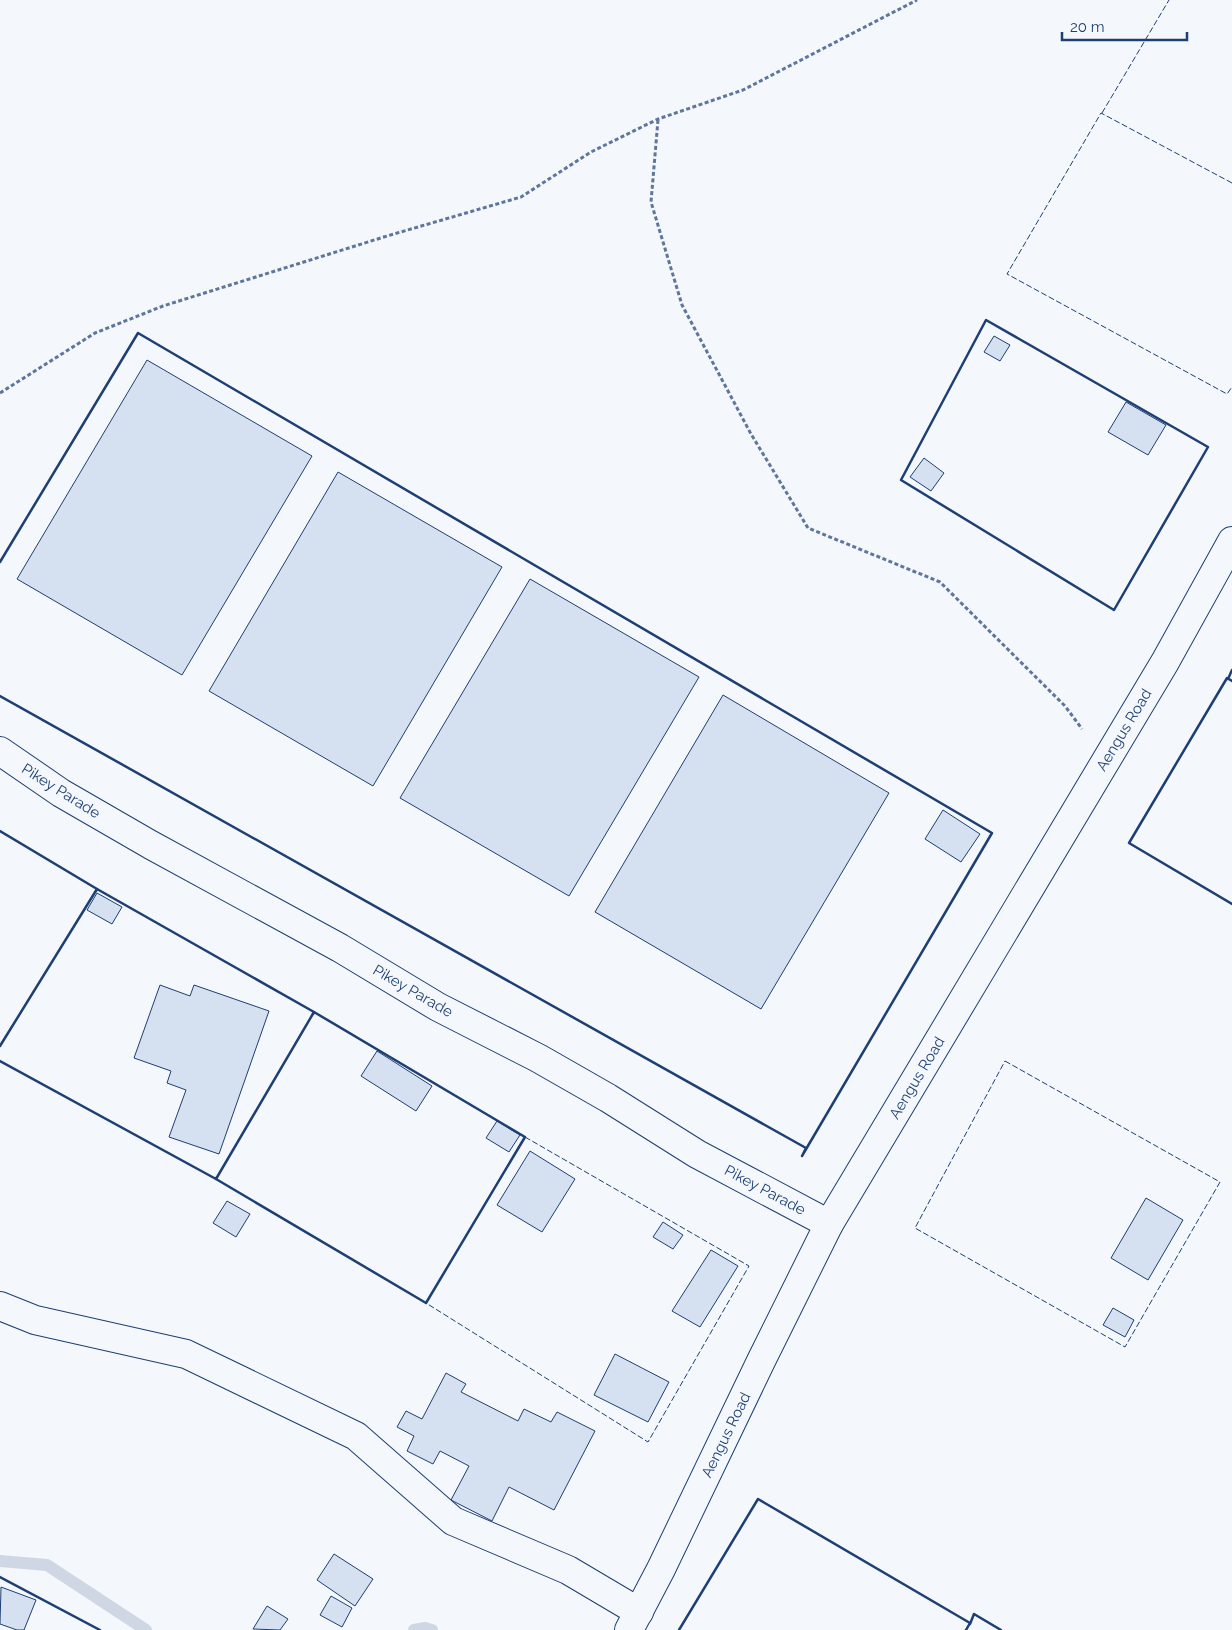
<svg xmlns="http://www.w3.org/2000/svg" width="1232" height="1630" viewBox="0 0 1232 1630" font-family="Raleway,sans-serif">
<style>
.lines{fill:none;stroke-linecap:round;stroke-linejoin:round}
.stream{stroke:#cfd7e4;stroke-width:12}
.building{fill:#d5e0f0;stroke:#1d3f73}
.minor-casing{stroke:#1d3f73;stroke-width:30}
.path{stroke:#5e769c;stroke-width:3;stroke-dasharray:4 2.5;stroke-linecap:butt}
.minor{stroke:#f4f7fb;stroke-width:28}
.fence{stroke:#1d3f73;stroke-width:1;stroke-dasharray:6 2.5;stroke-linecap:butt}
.wall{stroke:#1d3f73;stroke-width:2.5}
.labels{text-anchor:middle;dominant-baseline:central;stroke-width:4;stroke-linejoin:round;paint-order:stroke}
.street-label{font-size:15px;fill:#1d3f73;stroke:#f4f7fb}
</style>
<rect width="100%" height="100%" fill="#f4f7fb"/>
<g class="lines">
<!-- stream -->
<g class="stream">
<polyline points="0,1561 47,1565 146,1630"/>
<polyline points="414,1630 425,1628 432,1630"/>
</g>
</g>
<!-- building -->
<g class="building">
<polygon points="994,336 1010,345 1000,361 984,352"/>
<polygon points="147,360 312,456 182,675 17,579"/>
<polygon points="1126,402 1166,425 1148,455 1108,432"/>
<polygon points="924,458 944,473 931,491 910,477"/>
<polygon points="338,472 502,567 373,786 209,691"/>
<polygon points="530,579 699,677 569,896 400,798"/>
<polygon points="723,695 889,793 761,1009 595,912"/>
<polygon points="943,810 980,834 961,862 925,839"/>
<polygon points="97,893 122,907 112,924 87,910"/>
<polygon points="160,985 190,996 194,985 269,1011 219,1154 169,1137 186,1090 167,1083 171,1071 134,1058"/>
<polygon points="377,1051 432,1086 416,1111 361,1076"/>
<polygon points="497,1121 520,1135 509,1152 486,1138"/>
<polygon points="530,1151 575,1179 542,1232 497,1205"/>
<polygon points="1146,1198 1183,1220 1148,1280 1111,1258"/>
<polygon points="227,1201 250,1214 236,1237 213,1223"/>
<polygon points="663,1222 683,1235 673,1249 653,1237"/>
<polygon points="711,1250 738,1266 700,1327 672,1311"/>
<polygon points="1113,1308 1134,1320 1125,1337 1103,1325"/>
<polygon points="615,1354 669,1382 648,1422 594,1395"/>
<polygon points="446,1373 466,1384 461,1392 518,1421 524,1409 551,1422 557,1412 595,1431 554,1510 509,1487 492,1521 451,1500 469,1466 440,1451 433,1464 407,1451 414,1436 397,1427 406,1411 422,1419"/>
<polygon points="334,1554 373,1579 355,1606 317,1580"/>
<polygon points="1,1587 36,1600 24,1630 17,1630 0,1624"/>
<polygon points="331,1596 352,1608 342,1627 320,1615"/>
<polygon points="267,1606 288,1619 280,1630 253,1629"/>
</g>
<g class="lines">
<defs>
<g id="minor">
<polyline points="0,751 61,793 151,845 340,948 438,1007 538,1058 608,1098 697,1154 829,1224"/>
<polyline points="0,1306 35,1320 186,1354 356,1436 453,1521 568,1570 639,1612"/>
<polyline points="629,1630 661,1569 761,1361 829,1224 1165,662 1232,541"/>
</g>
</defs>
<!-- minor casing -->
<use href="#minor" class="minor-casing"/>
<!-- path -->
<g class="path">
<polyline points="658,120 651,202 682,305 751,434 808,528 940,582 1065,706 1082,729"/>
<polyline points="0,393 95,333 163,306 387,236 521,197 591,152 658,119 743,90 917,0"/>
</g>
<!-- minor -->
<use href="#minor" class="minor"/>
<!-- fence -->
<g class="fence">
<polyline points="1102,113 1169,0"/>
<polyline points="1232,183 1101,113 1007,274 1227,394 1232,387"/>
<polygon points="1005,1061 1220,1182 1125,1347 915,1228"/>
<polygon points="525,1137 749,1266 648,1442 426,1303"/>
</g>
<!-- wall -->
<g class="wall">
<polygon points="986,320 1208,447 1114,610 901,480"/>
<polyline points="0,562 138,333 992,833 802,1156 806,1148 0,696"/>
<polyline points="1228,679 1232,670"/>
<polyline points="1232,681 1227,678 1129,843 1232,904"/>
<polyline points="0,831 97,889 96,891"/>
<polygon points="314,1012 525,1137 426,1303 216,1179"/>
<polyline points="0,1046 97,889 314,1012 313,1014"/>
<polyline points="0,1061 216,1179 216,1178"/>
<polyline points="0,1577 100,1630"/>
<polyline points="970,1624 974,1614 1001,1630"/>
<polyline points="679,1630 758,1499 970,1623 966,1630"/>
</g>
</g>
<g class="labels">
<!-- street labels -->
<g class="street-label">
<text transform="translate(1124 730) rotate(-59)">Aengus Road</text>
<text transform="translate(61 791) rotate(32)">Pikey Parade</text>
<text transform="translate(413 991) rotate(30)">Pikey Parade</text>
<text transform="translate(917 1078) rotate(-59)">Aengus Road</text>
<text transform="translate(765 1190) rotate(28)">Pikey Parade</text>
<text transform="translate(726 1435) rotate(-64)">Aengus Road</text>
</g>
</g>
<!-- scale -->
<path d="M1062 32v8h125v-8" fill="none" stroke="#1d3f73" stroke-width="2.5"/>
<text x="1070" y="32" font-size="15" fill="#1d3f73" stroke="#f4f7fb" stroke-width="4" paint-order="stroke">20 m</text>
</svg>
